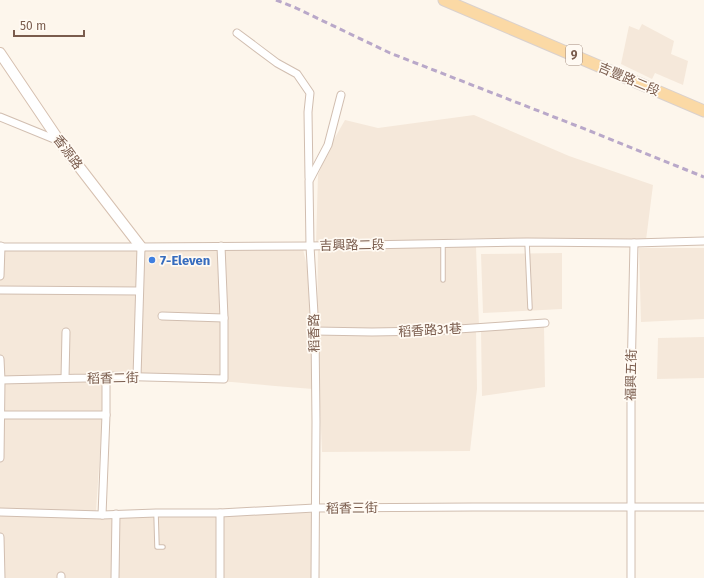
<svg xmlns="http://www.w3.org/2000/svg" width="704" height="578" viewBox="0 0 704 578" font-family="'Fira Sans','Noto Sans TC',sans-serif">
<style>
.residential{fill:#f5e8da}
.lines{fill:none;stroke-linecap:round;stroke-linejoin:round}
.lane-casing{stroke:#d1beb0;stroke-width:5.5}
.street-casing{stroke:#d1beb0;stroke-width:9}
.secondary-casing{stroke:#d6c0b0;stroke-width:12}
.primary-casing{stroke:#dad1cd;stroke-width:13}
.lane{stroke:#fff;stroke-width:3.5}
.street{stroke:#fff;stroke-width:7}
.secondary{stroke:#fff;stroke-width:10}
.primary{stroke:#fbd9a5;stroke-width:11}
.rail{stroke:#b9a8c9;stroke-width:3;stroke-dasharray:6 4;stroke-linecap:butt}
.shop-dot{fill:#3f7fe0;stroke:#fffaf3;stroke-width:1.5}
.labels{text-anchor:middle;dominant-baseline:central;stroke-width:3.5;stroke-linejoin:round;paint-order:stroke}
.shield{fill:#fffaf3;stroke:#a28b7f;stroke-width:1}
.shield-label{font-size:12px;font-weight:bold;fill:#7a5c4d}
.street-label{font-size:13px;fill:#7a5c4d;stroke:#fffaf3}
.shop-label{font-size:13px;font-weight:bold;fill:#366cbe;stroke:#fffaf3;text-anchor:start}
</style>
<rect width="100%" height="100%" fill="#fdf6ec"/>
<!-- residential -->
<g class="residential">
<polygon points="642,24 674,41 671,54 688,61 683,85 655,73 652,79 621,64 629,26 639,30"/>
<polygon points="474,115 569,156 653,185 646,240 473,238 316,244 318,175 329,148 345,120 378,128"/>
<polygon points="476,247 479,326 440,329 317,330 318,248"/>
<polygon points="639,248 704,248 704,319 641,322"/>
<polygon points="303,249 310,280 313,389 275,386 232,382 105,378 96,511 312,513 312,578 0,578 0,251"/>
<polygon points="562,253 562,309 483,313 481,254"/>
<polygon points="544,326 545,387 482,396 481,329"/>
<polygon points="476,330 477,389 470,451 322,452 320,406 318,332"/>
<polygon points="704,337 704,378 657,379 658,338"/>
</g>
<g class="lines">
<defs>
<g id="lane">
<polyline points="527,242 530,308"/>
<polyline points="443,243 443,280"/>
<polyline points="156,513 157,547 163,547"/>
</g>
<g id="street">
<polyline points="237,33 277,63 297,74 310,93 308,112 309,178"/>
<polyline points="0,117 59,141"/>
<polyline points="0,247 141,247 310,246 527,242 634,243 704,241"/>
<polyline points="0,276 1,246"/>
<polyline points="0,290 139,291"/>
<polyline points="162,316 224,318"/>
<polyline points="315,331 372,332 429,331 545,323"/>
<polyline points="0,359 1,380 0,458"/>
<polyline points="137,377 141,247"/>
<polyline points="65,378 66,332"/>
<polyline points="1,380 86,378 106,376 224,379 224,318 221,246"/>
<polyline points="1,415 106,415"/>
<polyline points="0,512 102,515 156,513 220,513 315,508 473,507 704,507"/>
<polyline points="102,515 106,415 106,376"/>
<polyline points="0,537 1,578"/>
<polyline points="61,578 61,576"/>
<polyline points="115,578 116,514"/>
<polyline points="220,578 220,513"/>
<polyline points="315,578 316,422 315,331 310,246 309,181 328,145 341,95"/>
<polyline points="631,578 631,379 634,243"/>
</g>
<polyline id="secondary" points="0,53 60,142 141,247"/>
<polyline id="primary" points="444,0 704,111"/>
</defs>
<!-- lane casing -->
<use href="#lane" class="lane-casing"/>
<!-- street casing -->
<use href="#street" class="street-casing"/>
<!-- secondary casing -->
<use href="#secondary" class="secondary-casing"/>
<!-- primary casing -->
<use href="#primary" class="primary-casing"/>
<!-- lane -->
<use href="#lane" class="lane"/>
<!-- street -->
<use href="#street" class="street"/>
<!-- secondary -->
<use href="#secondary" class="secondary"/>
<!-- primary -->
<use href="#primary" class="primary"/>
<!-- rail -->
<polyline class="rail" points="276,0 296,8 390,53 590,131 704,177"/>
</g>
<!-- markers -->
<circle class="shop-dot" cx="152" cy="260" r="4"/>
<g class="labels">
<!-- shield labels -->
<rect class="shield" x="566" y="45" width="16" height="20" rx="3"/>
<g class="shield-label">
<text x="574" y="55">9</text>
</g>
<!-- street labels -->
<g class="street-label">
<text transform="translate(629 79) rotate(23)">吉豐路二段</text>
<text transform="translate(68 152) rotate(53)">香源路</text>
<text transform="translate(352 245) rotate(-1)">吉興路二段</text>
<text transform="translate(430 330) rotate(-3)">稻香路31巷</text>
<text transform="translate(314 333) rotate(-91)">稻香路</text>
<text transform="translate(631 375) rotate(-89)">福興五街</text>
<text transform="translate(113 378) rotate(-1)">稻香二街</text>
<text transform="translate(352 508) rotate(-1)">稻香三街</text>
</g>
<!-- shop labels -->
<g class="shop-label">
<text x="160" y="260">7-Eleven</text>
</g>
</g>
<!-- scale -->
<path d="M14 30v6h70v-6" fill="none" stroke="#7a5c4d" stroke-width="2"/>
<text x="20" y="30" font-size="12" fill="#7a5c4d" stroke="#fffaf3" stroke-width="3" paint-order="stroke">50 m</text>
</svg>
